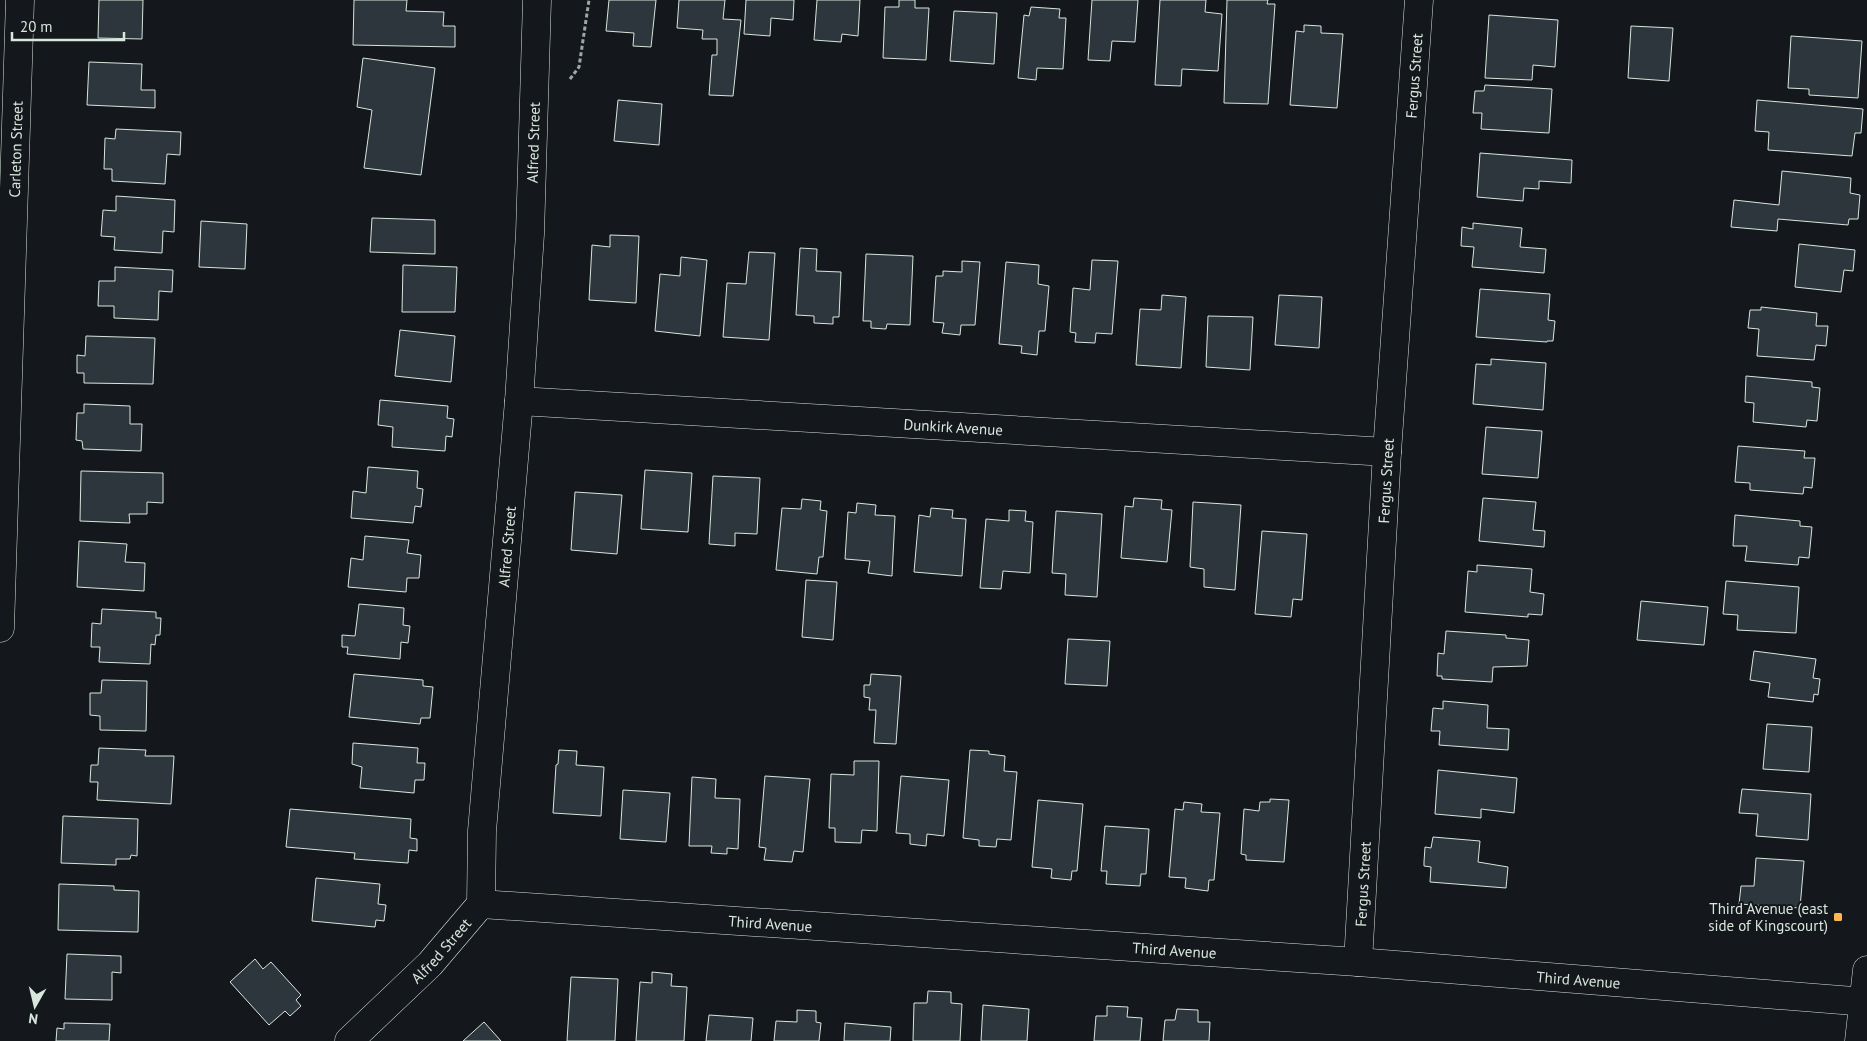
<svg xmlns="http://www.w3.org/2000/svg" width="1867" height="1041" viewBox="0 0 1867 1041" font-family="'PT Sans',sans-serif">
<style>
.building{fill:#2c363c;stroke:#d8e6dc}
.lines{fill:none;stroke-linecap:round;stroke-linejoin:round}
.minor-casing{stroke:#d8e6dc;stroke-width:29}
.path{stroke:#9da8a2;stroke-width:3;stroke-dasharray:4 2.5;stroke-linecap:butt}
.minor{stroke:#14181c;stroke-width:28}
.poi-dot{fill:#ffb74d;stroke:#14181c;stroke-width:2}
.labels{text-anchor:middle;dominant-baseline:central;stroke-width:4;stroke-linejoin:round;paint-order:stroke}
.street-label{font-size:15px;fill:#d8e6dc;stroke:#14181c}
.poi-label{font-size:15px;fill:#d8e6dc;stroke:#14181c;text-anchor:end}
</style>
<rect width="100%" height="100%" fill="#14181c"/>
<!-- building -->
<g class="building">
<polygon points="99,0 143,0 142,39 98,38"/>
<polygon points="354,0 407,0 406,11 444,12 443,26 455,26 455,47 353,45"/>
<polygon points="609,0 656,0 651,47 633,46 634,33 606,31"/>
<polygon points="679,0 725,0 723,19 741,20 733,96 709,95 712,55 717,55 717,39 702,39 703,30 677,28"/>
<polygon points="746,0 794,0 793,20 771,18 770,36 744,34"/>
<polygon points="817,0 860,0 858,36 842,34 841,42 814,40"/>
<polygon points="899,0 915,0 915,8 929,8 926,60 883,58 885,7 899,7"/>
<polygon points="1092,0 1138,0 1135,42 1112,41 1110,61 1088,60"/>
<polygon points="1160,0 1206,0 1205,12 1222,14 1218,71 1182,69 1181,86 1155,85"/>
<polygon points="1227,0 1268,0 1267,4 1275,4 1268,104 1224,103"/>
<polygon points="1031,7 1060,9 1059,18 1066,18 1063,69 1037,68 1036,80 1018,78 1024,15 1029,16"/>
<polygon points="954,11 997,13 994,64 950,61"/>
<polygon points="1489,15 1558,20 1555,67 1533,65 1532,80 1485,78"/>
<polygon points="1304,25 1321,26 1321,33 1343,34 1337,108 1290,105 1296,31 1304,32"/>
<polygon points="1631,26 1673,28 1669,81 1628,78"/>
<polygon points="1791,36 1862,41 1858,98 1809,95 1809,89 1788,88"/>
<polygon points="363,58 435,68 421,175 364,168 372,110 357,107"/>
<polygon points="89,62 142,64 141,90 155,90 155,108 87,105"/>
<polygon points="1485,85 1552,89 1549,133 1481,129 1482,113 1473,113 1475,91 1484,91"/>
<polygon points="618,100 662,104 659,145 614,141"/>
<polygon points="1757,100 1863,109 1861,133 1855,133 1852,156 1768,150 1769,132 1755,131"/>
<polygon points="116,129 181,132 180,155 167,154 165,184 112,181 112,169 104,169 105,138 115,139"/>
<polygon points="1480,153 1572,160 1571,183 1539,181 1539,189 1524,188 1523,201 1477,197"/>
<polygon points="1782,171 1851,178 1850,193 1860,195 1858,219 1849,219 1848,225 1778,219 1777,231 1731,227 1734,200 1779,205"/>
<polygon points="116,196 175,200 174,232 163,231 162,253 114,250 115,237 101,236 103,210 116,211"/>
<polygon points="372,218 435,220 435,254 370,252"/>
<polygon points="201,221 247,224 245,269 199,267"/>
<polygon points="1473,223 1522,228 1520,247 1546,249 1544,273 1472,267 1474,247 1461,246 1462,227 1473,229"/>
<polygon points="610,235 639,236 636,303 589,300 592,245 610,247"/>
<polygon points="1799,244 1855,250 1853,271 1844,270 1841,292 1795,287"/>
<polygon points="800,248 817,249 816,271 841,272 839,317 833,317 833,324 814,323 814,316 796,315"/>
<polygon points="749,252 775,253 769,340 723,337 727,283 746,284"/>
<polygon points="866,254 913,256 910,325 887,324 886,329 871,328 871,321 863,321"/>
<polygon points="681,257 707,260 700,336 655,331 660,274 680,276"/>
<polygon points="1092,260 1118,261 1112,334 1096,333 1095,343 1075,342 1076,333 1070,332 1073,288 1090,290"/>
<polygon points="962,261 980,262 975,325 961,325 960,335 942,333 944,323 933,322 936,276 943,276 943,271 962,272"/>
<polygon points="1006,262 1039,265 1038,284 1049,286 1045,331 1039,331 1037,355 1021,353 1022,346 999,344"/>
<polygon points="403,265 457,267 455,312 402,312"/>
<polygon points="115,267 173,270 172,292 159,291 158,320 114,318 114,306 98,306 99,281 115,281"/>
<polygon points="1480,289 1550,294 1548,320 1555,321 1553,341 1547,341 1547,342 1476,337"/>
<polygon points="1162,295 1186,297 1181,368 1136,365 1140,309 1161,310"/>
<polygon points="1279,295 1322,297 1319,348 1275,345"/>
<polygon points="1761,307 1817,313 1816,326 1828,326 1826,346 1816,345 1814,360 1757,356 1759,329 1748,328 1750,310 1761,310"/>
<polygon points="1208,316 1253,317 1250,370 1206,367"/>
<polygon points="400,330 455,336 451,382 395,376"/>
<polygon points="86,336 155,338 153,384 84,383 84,373 77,373 77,355 85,356"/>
<polygon points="1491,359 1546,363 1543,410 1473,404 1476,364 1491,365"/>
<polygon points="1746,376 1812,382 1812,387 1820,388 1817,421 1807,420 1806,427 1753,422 1754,403 1745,402"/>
<polygon points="380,400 448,406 447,418 454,419 452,437 446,436 445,451 392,447 393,427 378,425"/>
<polygon points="84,404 130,406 130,424 142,424 141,451 83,449 82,441 76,440 77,413 84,413"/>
<polygon points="1486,427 1542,431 1538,478 1482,474"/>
<polygon points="1738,446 1805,451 1804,458 1815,458 1812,488 1804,487 1803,494 1750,490 1750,483 1735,482"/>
<polygon points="368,467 418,471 417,488 423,489 421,507 415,506 413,523 351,518 353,491 366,493"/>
<polygon points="645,470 692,473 688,532 641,529"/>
<polygon points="81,471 163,473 163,503 147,502 147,514 129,514 130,523 80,521"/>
<polygon points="713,476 760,478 757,534 735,533 735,546 709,544"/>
<polygon points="575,492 622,495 617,554 571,550"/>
<polygon points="1134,498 1162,500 1161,509 1172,510 1167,562 1121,558 1125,506 1133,507"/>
<polygon points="1483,498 1536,502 1533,530 1545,531 1544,547 1479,541"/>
<polygon points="802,499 821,501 820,510 827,511 823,557 819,557 817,574 776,570 782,508 801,509"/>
<polygon points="1193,502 1241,505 1235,590 1204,587 1204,569 1190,567"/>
<polygon points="857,503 876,505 875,515 895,516 892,576 868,573 870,561 845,559 848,512 856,513"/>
<polygon points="931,508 953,510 952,518 966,519 962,576 914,572 919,515 930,517"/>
<polygon points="1009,510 1026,511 1025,521 1033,522 1030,573 1003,571 1001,589 980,588 986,519 1009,521"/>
<polygon points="1056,511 1102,514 1097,597 1065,595 1066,574 1052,573"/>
<polygon points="1735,515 1800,521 1800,526 1812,527 1809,558 1799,557 1798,565 1745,561 1747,546 1733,546"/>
<polygon points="1262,531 1307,534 1302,600 1293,599 1291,617 1255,614"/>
<polygon points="365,536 409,540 407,553 421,555 419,578 407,578 406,592 348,587 351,558 363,560"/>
<polygon points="79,541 127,544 125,562 145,563 144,591 77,587"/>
<polygon points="1477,565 1532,569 1530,592 1544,594 1542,615 1528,614 1528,617 1465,612 1468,571 1477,572"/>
<polygon points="806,580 837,582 833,640 802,637"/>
<polygon points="1726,581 1799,587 1796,633 1737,630 1738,615 1723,614"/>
<polygon points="1641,601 1708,607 1704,645 1637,640"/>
<polygon points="359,604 404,608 403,625 410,626 408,643 401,642 400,659 347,654 348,647 342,647 342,635 355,636"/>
<polygon points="102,609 156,612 156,618 161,618 160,635 156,635 155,645 151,644 150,664 99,662 100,647 91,647 92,623 101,624"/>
<polygon points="1446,631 1506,635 1506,638 1529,640 1527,666 1493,667 1492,682 1442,679 1442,676 1437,676 1438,653 1444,654"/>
<polygon points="1068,639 1110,641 1107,686 1065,684"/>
<polygon points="1754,651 1816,659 1813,678 1820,679 1818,695 1814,694 1813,702 1768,697 1770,683 1750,680"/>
<polygon points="354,674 423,680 423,686 433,687 430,718 421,718 420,724 349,717"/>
<polygon points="871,674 901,676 896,744 874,743 876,710 869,710 870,698 864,697 864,685 870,685"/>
<polygon points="102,680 147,681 146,731 100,730 100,716 90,715 90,693 101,693"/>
<polygon points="1443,701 1488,705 1487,728 1509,729 1508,750 1439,745 1440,731 1431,731 1433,708 1443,709"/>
<polygon points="1767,724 1812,727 1809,772 1763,769"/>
<polygon points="353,743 418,748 417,763 425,763 424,780 415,780 414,793 360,788 362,767 352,764"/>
<polygon points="99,748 146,750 145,756 174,756 171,804 97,800 98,782 90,782 91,765 98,765"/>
<polygon points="559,750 577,751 576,765 604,767 601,816 553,813 556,765 558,764"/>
<polygon points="970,750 989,751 989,754 1005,756 1004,771 1017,772 1011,840 997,839 996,847 979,846 979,840 963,838"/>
<polygon points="854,761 879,761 877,831 862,830 861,843 835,842 835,828 829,828 831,774 854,775"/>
<polygon points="1438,770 1517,778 1514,813 1481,809 1481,818 1435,814"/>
<polygon points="765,776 810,779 803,852 794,851 792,862 764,860 766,848 759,847"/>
<polygon points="901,776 949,780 944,836 927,834 926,846 910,844 910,834 896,833"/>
<polygon points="692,777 716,779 715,798 740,799 738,849 727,848 727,854 711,853 712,846 689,846"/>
<polygon points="1742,789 1811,794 1808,840 1756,836 1758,814 1739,813"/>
<polygon points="623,790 670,793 666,842 620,839"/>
<polygon points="1270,799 1289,800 1284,862 1246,860 1246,855 1241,854 1244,809 1259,811 1260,802 1270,802"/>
<polygon points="1038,800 1083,804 1077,871 1072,871 1071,880 1051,878 1052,869 1032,867"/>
<polygon points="1184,802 1202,804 1201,812 1220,813 1214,880 1209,880 1208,891 1185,888 1186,878 1169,877 1175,809 1183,810"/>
<polygon points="290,809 411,819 410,838 417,839 417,851 409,850 408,863 354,859 355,853 286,847"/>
<polygon points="63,816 138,819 137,856 131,855 130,859 116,859 116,865 61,863"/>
<polygon points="1105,826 1149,829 1146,874 1141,874 1140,886 1106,884 1107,871 1101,871"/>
<polygon points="1433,837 1480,841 1478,862 1508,867 1506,888 1430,882 1431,867 1424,866 1424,862 1425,847 1431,848"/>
<polygon points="1756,858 1804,861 1800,908 1739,904 1741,886 1754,886"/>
<polygon points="316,878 380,884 378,904 386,905 384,921 376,920 375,927 312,921"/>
<polygon points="59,884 114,886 114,890 139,891 138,932 58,930"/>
<polygon points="67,954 121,956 121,973 112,972 112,1000 65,999"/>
<polygon points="255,959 263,969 271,962 301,995 296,1000 301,1006 290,1016 285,1011 269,1025 230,982"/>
<polygon points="652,972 672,974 671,986 687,987 684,1041 636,1041 640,982 652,983"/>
<polygon points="571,977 618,979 615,1041 567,1041"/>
<polygon points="928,991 951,992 951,1003 962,1004 960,1041 913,1041 914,1003 927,1003"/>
<polygon points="983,1005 1029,1009 1027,1041 981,1041"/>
<polygon points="1107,1006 1128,1007 1127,1017 1142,1018 1140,1041 1094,1041 1096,1016 1107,1016"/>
<polygon points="1177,1009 1198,1010 1198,1022 1210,1022 1209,1041 1163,1041 1165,1020 1175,1020"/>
<polygon points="797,1010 816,1011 816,1022 821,1023 819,1041 774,1041 776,1021 797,1022"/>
<polygon points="709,1015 753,1018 751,1041 706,1041"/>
<polygon points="484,1022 501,1041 463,1041"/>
<polygon points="64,1023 110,1024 109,1041 56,1041 57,1028 64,1029"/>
<polygon points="845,1023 891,1027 890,1041 844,1041"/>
</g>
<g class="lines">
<defs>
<g id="minor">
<path id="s1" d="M519 401 1387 452"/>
<path id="s2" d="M0 628 20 0"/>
<path id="s3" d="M481 904 1358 962 1867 1002"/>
<path id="s4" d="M1358 962 1387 452 1419 0"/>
<path id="s5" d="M349 1041 430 964 481 904 482 831 519 401 530 234 537 0"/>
<polyline points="1859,1041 1867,970"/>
</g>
</defs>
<!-- minor casing -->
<use href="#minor" class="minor-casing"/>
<!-- path -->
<polyline class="path" points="570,79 579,67 589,0"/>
<!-- minor -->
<use href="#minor" class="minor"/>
</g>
<!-- markers -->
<rect class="poi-dot" x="1833" y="912" width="10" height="10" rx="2.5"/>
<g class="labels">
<!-- street labels -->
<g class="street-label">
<text stroke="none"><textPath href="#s4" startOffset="888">Fergus Street</textPath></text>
<text stroke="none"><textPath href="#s5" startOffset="954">Alfred Street</textPath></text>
<text stroke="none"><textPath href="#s2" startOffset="479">Carleton Street</textPath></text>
<text stroke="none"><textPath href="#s1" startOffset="435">Dunkirk Avenue</textPath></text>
<text stroke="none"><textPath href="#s4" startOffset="482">Fergus Street</textPath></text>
<text stroke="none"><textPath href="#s5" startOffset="549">Alfred Street</textPath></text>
<text stroke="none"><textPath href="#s4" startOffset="78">Fergus Street</textPath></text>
<text stroke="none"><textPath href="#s3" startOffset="290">Third Avenue</textPath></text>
<text stroke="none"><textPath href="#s5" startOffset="129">Alfred Street</textPath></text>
<text stroke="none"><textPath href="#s3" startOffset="695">Third Avenue</textPath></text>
<text stroke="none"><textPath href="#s3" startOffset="1100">Third Avenue</textPath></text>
</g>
<!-- poi labels -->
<g class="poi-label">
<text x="1828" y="908">Third Avenue (east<tspan x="1828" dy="17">side of Kingscourt)</tspan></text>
</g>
</g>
<!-- north arrow -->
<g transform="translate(35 1006) rotate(188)" stroke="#14181c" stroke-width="4" paint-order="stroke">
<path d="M0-4L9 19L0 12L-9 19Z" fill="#d8e6dc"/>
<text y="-8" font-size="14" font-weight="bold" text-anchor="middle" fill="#d8e6dc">N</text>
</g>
<!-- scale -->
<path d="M12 32v8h112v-8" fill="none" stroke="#d8e6dc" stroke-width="2.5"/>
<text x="20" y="32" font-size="15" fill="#d8e6dc" stroke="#14181c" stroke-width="4" paint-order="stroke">20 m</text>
</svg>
